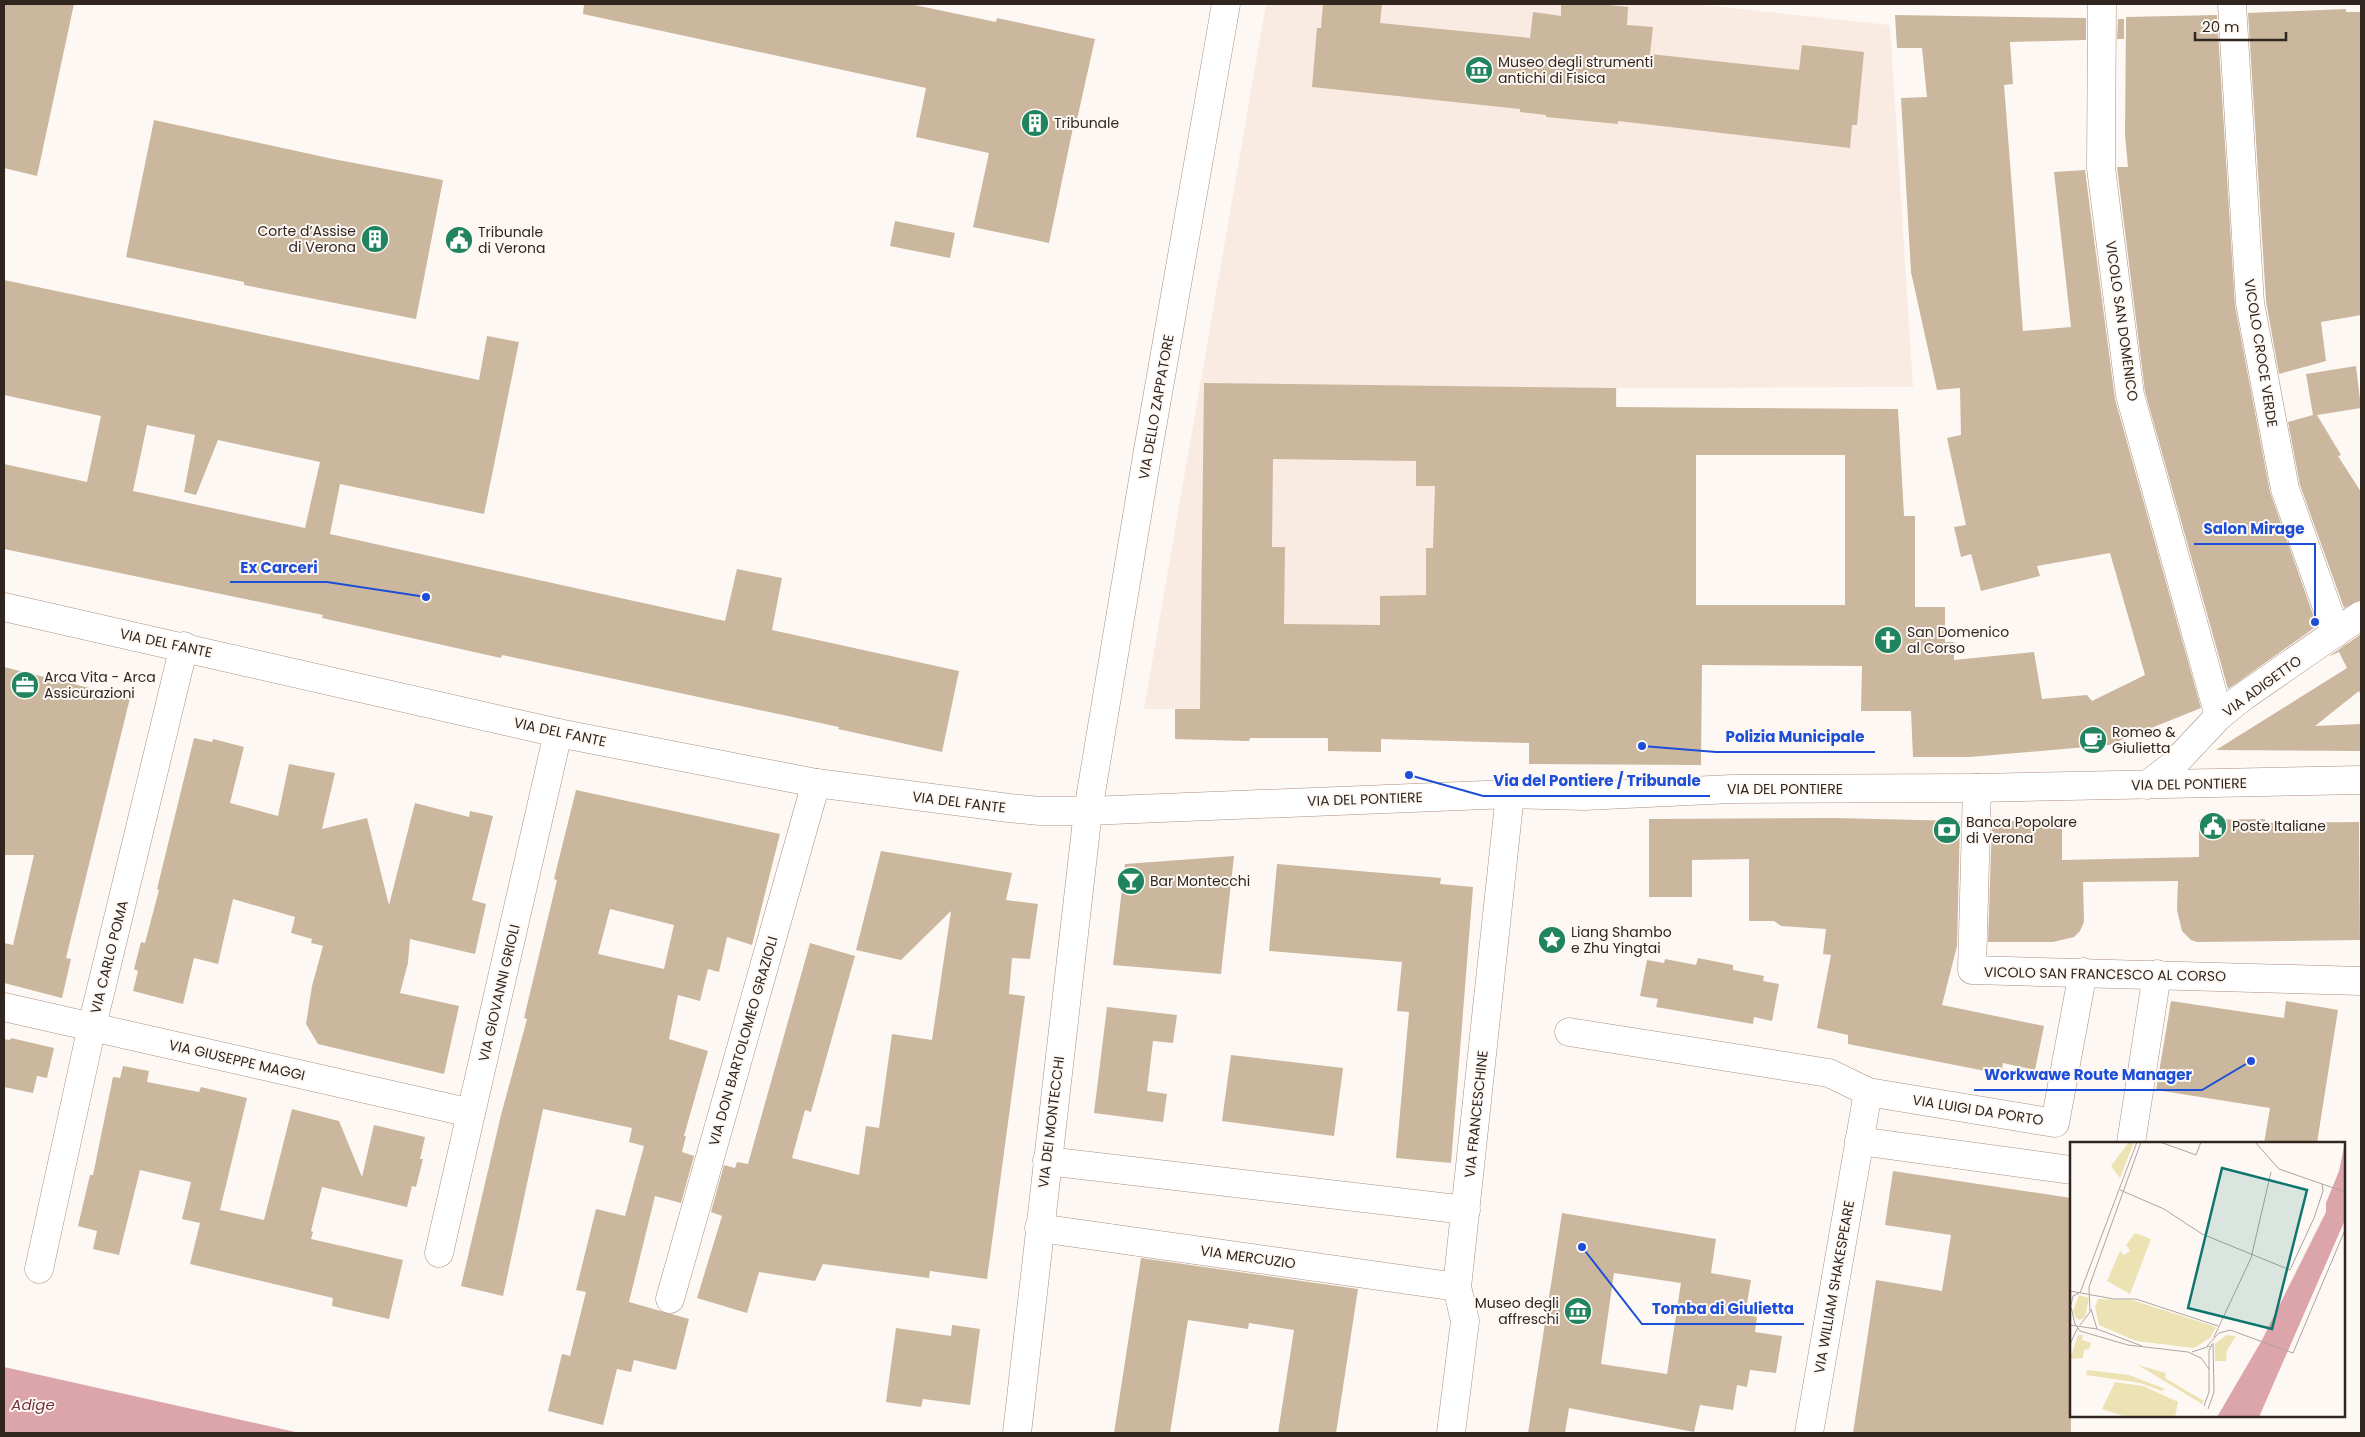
<svg xmlns="http://www.w3.org/2000/svg" width="2365" height="1437" viewBox="0 0 2365 1437" font-family="Poppins,sans-serif">
<style>
.built{fill:#faebe2}
.water{fill:#dba5ab}
.building{fill:#cab79e;fill-rule:evenodd}
.lines{fill:none;stroke-linecap:round;stroke-linejoin:round}
.minor-casing{stroke:#aa8f7e;stroke-width:29}
.minor{stroke:#fff;stroke-width:28}
.labels{text-anchor:middle;dominant-baseline:central;stroke-width:4;stroke-linejoin:round;paint-order:stroke}
.poi-label{font-size:14px;fill:#31261f;stroke:#fef8f4;text-anchor:start}
.street-label{font-size:14px;fill:#31261f;stroke:#fef8f4}
.water-label{font-size:15px;font-style:italic;fill:#74313e;stroke:#fef8f4}
.inset-road{fill:none;stroke:#aca49f;stroke-width:1}
.view{fill:#0f766e;fill-opacity:0.15;stroke:#0f766e;stroke-width:2.5}
.inset-edge{fill:none;stroke:#31261f;stroke-width:2.5}
.leader{fill:none;stroke:#1d4ed8;stroke-width:2}
.callout-dot{fill:#1d4ed8;stroke:#fef8f4;stroke-width:2}
.callout-label{font-size:15px;text-anchor:middle;font-weight:bold;fill:#1d4ed8;stroke:#fef8f4;stroke-width:4;stroke-linejoin:round;paint-order:stroke}
</style>
<rect width="100%" height="100%" fill="#fef8f4"/>
<!-- built -->
<polygon class="built" points="1266,4 1694,4 1890,25 1913,387 1617,388 1614,549 1509,548 1508,743 1381,739 1381,752 1328,751 1327,738 1251,738 1249,741 1175,739 1175,709 1144,709"/>
<!-- water -->
<polygon class="water" points="4,1367 300,1433 4,1433"/>
<!-- building -->
<g class="building">
<polygon points="4,4 74,4 37,176 4,168"/>
<polygon points="584,4 910,4 996,22 997,18 1095,39 1076,124 1074,123 1049,243 973,227 989,153 916,137 926,88 583,14"/>
<polygon points="1323,4 1382,4 1380,23 1530,38 1533,12 1561,16 1561,4 1600,4 1628,7 1627,25 1653,27 1650,54 1799,70 1802,45 1864,52 1857,125 1852,125 1850,148 1618,121 1618,124 1546,117 1546,115 1520,112 1520,109 1312,87 1317,28 1321,28"/>
<polygon points="2346,9 2346,12 2361,12 2361,315 2321,322 2326,361 2279,374 2266,301 2248,13"/>
<path d="M1895 15 2086 18V40L2010 42 2013 84 2004 85 2023 331 2071 327 2054 172 2085 170 2115 399 2201 708 2109 745 1970 757H1913L1911 711H1861L1862 666 1702 665 1701 765 1529 764V743L1381 739V752L1328 751V738H1250L1249 741 1175 739V709H1200L1204 383 1616 388V407L1898 409 1904 516H1915V607H1945V642H1954V660L2034 652 2042 699 2087 695 2092 701 2145 675 2110 553 2037 566 2040 576 1981 591 1971 554 1961 557 1954 527 1966 525 1947 438 1961 435 1960 388 1937 390 1911 272 1901 98 1927 97 1922 48H1897ZM1696 455H1845V605H1696ZM1273 459 1416 461V486H1435L1433 548H1426V595L1380 596V625L1284 624 1285 547H1272Z"/>
<polygon points="2217,15 2235,306 2270,492 2317,626 2228,689 2145,392 2117,167 2128,167 2125,135 2126,17"/>
<polygon points="2118,19 2124,19 2124,39 2117,39"/>
<polygon points="154,120 333,159 443,180 416,319 244,285 244,282 126,257"/>
<polygon points="895,221 955,233 950,258 890,246"/>
<path d="M4 280 479 380 487 336 519 342 484 514 340 484 330 534 725 621 737 569 782 578 772 630 959 671 942 752 838 729 839 727 502 655 501 658 322 618 323 615 4 549V464L87 482 101 416 4 395ZM147 425 195 435 184 492 196 495 218 440 320 462 305 528 133 491Z"/>
<polygon points="2356,366 2361,408 2317,415 2341,455 2338,456 2361,492 2361,600 2344,608 2300,485 2288,422 2313,415 2306,374"/>
<polygon points="2361,634 2361,696 2359,691 2315,726 2361,724 2361,751 2216,750 2347,668 2339,652 2328,657"/>
<polygon points="4,667 130,698 66,958 71,959 62,998 4,983 4,943 13,945 34,855 4,855"/>
<polygon points="194,738 212,742 213,739 244,747 230,803 278,816 289,764 335,773 322,829 367,818 389,905 415,803 469,817 470,811 493,816 472,900 486,904 475,954 410,939 408,963 400,993 459,1006 444,1074 318,1044 306,1024 312,986 323,946 311,943 312,939 291,933 295,917 233,899 218,964 194,958 183,1004 133,991 138,971 134,969 141,942 145,943 159,890 157,889"/>
<path d="M576 790 780 834 752 945 727 937 719 972 708 969 700 1001 678 995 669 1039 708 1051 684 1136H686L682 1152 694 1156 681 1203 655 1196 629 1302 689 1319 676 1370 634 1360 631 1372 617 1369 603 1425 548 1411 562 1354 570 1356 586 1292 576 1290 596 1209 625 1216 644 1146 629 1142 632 1128 543 1109 503 1296 461 1286 501 1115 527 1019 524 1018 557 880 554 879ZM610 909 674 925 664 969 598 954Z"/>
<polygon points="1836,818 1960,821 1957,946 1942,1005 2044,1026 2035,1070 2003,1063 2001,1074 1965,1067 1848,1044 1848,1035 1817,1028 1831,955 1823,954 1826,929 1781,926 1774,921 1749,921 1749,859 1692,860 1692,897 1649,897 1649,819"/>
<polygon points="2265,819 2265,823 2359,822 2360,940 2197,942 2191,940 2182,931 2177,910 2178,881 2083,882 2084,922 2080,931 2074,937 2053,942 1988,942 1992,821 2062,821 2062,860 2199,857 2199,820"/>
<polygon points="881,851 1012,873 1006,900 1038,904 1030,959 1012,958 1009,994 1025,996 987,1279 930,1271 929,1278 823,1264 815,1281 759,1272 747,1313 697,1298 722,1216 711,1212 724,1165 735,1168 737,1162 748,1164 810,943 855,956 811,1112 805,1110 792,1158 859,1175 866,1126 879,1128 892,1034 932,1040 951,911 901,960 856,950"/>
<polygon points="1234,856 1221,974 1113,965 1125,864"/>
<polygon points="1277,864 1441,878 1440,884 1473,887 1451,1163 1396,1158 1409,1012 1397,1011 1402,962 1269,951"/>
<polygon points="1698,958 1733,965 1733,970 1764,976 1763,981 1779,984 1772,1021 1754,1017 1753,1024 1656,1007 1658,999 1640,996 1647,960 1664,963 1665,959 1696,965"/>
<polygon points="2171,1001 2284,1018 2286,1001 2338,1010 2317,1143 2264,1143 2270,1108 2156,1090"/>
<polygon points="1107,1007 1177,1015 1173,1043 1153,1041 1147,1091 1167,1094 1163,1122 1094,1113"/>
<polygon points="11,1038 54,1048 47,1078 37,1076 33,1093 4,1087 4,1039 10,1040"/>
<polygon points="1231,1055 1343,1068 1334,1136 1222,1121"/>
<polygon points="123,1066 149,1071 147,1082 199,1092 201,1087 247,1098 220,1210 264,1220 292,1109 339,1121 362,1177 374,1125 425,1137 420,1159 423,1159 416,1187 412,1186 407,1207 322,1187 311,1231 313,1232 311,1239 403,1260 389,1319 332,1306 333,1298 190,1264 200,1223 182,1219 191,1182 140,1170 119,1255 93,1249 97,1231 78,1226 90,1175 93,1175 113,1077 120,1078"/>
<polygon points="1893,1171 2071,1198 2071,1433 1853,1433 1876,1280 1942,1291 1951,1235 1885,1225"/>
<path d="M1562 1213 1716 1239 1711 1273 1751 1280 1745 1315 1757 1317 1755 1332 1782 1336 1776 1373 1750 1370 1747 1387 1737 1385 1733 1410 1700 1405 1694 1432 1569 1408 1565 1433H1528ZM1614 1273 1681 1283 1667 1374 1601 1364Z"/>
<polygon points="1141,1258 1358,1289 1336,1433 1278,1433 1294,1330 1249,1323 1248,1329 1188,1320 1170,1433 1114,1433"/>
<polygon points="952,1325 980,1329 970,1405 923,1399 921,1407 886,1402 896,1328 951,1336"/>
</g>
<g class="lines">
<defs>
<g id="minor">
<polyline points="2102,4 2101,168 2130,395 2219,716"/>
<polyline points="2232,4 2250,303 2285,489 2336,633"/>
<polyline points="4,607 558,733 816,783 1009,808 1040,811 1088,811 1510,794 1584,796 1732,789 1977,788 2361,780"/>
<polyline points="2147,785 2172,766 2219,716 2244,696 2361,615"/>
<polyline points="1977,788 1972,970 2361,981"/>
<polyline points="4,1007 471,1113"/>
<polyline points="1569,1032 1829,1073 1868,1092"/>
<polyline points="1859,1141 2071,1170"/>
<polyline points="2131,1143 2157,974"/>
<polyline points="1047,1161 1466,1210"/>
<polyline points="1039,1228 1457,1287"/>
<polyline points="439,1253 558,733"/>
<polyline points="39,1269 92,1026 184,646"/>
<polyline points="670,1299 816,783"/>
<polyline points="1017,1433 1088,811 1147,456 1226,4"/>
<polyline points="1451,1433 1465,1321 1457,1287 1510,794"/>
<polyline points="1809,1433 1868,1092 2055,1123 2083,972"/>
</g>
</defs>
<!-- minor casing -->
<use href="#minor" class="minor-casing"/>
<!-- minor -->
<use href="#minor" class="minor"/>
</g>
<!-- icons -->
<defs>
<symbol id="museum-disc" viewBox="-11 -11 22 22"><circle r="9.5" fill="#20845e" stroke="#fef8f4"/><path d="M0-6L6-3V-2H-6V-3ZM-5-1h2V3h-2ZM-1-1h2V3h-2ZM3-1h2V3H3ZM-6 4H6V6H-6Z" fill="#fff"/></symbol>
<symbol id="building-disc" viewBox="-11 -11 22 22"><circle r="9.5" fill="#20845e" stroke="#fef8f4"/><path d="M-4-6H4V6H1V3H-1V6H-4ZM-2.5-4.3h1.7v1.8h-1.7ZM.8-4.3h1.7v1.8H.8ZM-2.5-1h1.7V.8h-1.7ZM.8-1h1.7V.8H.8Z" fill="#fff"/></symbol>
<symbol id="civic-disc" viewBox="-11 -11 22 22"><circle r="9.5" fill="#20845e" stroke="#fef8f4"/><path d="M-.6-6.5H3V-4.5H.6V-3L4-1V1h2V6H-6V1h2V-1L-.6-3ZM-1.2 2.5V6h2.4V2.5Z" fill="#fff"/></symbol>
<symbol id="church-disc" viewBox="-11 -11 22 22"><circle r="9.5" fill="#20845e" stroke="#fef8f4"/><path d="M-1.2-6h2.4v3.5h3.3v2.4h-3.3V6h-2.4V-.1h-3.3v-2.4h3.3Z" fill="#fff"/></symbol>
<symbol id="office-disc" viewBox="-11 -11 22 22"><circle r="9.5" fill="#20845e" stroke="#fef8f4"/><path d="M-6-3h4V-5.5h4V-3h4V5H-6ZM-1-4.5V-3h2v-1.5ZM-6 0V1H6V0Z" fill="#fff"/></symbol>
<symbol id="cafe-disc" viewBox="-11 -11 22 22"><circle r="9.5" fill="#20845e" stroke="#fef8f4"/><path d="M-5.5-4.5H6V0H3Q3 3.5 0 3.5H-2.5Q-5.5 3.5-5.5 0ZM3-3.2v2h1.7v-2ZM-6 4.5H4V6H-6Z" fill="#fff"/></symbol>
<symbol id="bank-disc" viewBox="-11 -11 22 22"><circle r="9.5" fill="#20845e" stroke="#fef8f4"/><path d="M-6-4H6V4H-6ZM0-2.3a2.3 2.3 0 1 0 0 4.6a2.3 2.3 0 1 0 0-4.6Z" fill="#fff"/></symbol>
<symbol id="bar-disc" viewBox="-11 -11 22 22"><circle r="9.5" fill="#20845e" stroke="#fef8f4"/><path d="M-6-5H6L.8 .8V4.5H3.5V6h-7V4.5H-.8V.8Z" fill="#fff"/></symbol>
<symbol id="sight-disc" viewBox="-11 -11 22 22"><circle r="9.5" fill="#20845e" stroke="#fef8f4"/><path d="M0-6L1.8-2.2L6-1.7L2.9 1.2L3.7 5.4L0 3.3L-3.7 5.4L-2.9 1.2L-6-1.7L-1.8-2.2Z" fill="#fff"/></symbol>
</defs>
<g fill-rule="evenodd">
<use href="#museum-disc" x="1463" y="54" width="32" height="32"/>
<use href="#building-disc" x="1019" y="107" width="32" height="32"/>
<use href="#building-disc" x="359" y="223" width="32" height="32"/>
<use href="#civic-disc" x="443" y="224" width="32" height="32"/>
<use href="#church-disc" x="1872" y="624" width="32" height="32"/>
<use href="#office-disc" x="9" y="669" width="32" height="32"/>
<use href="#cafe-disc" x="2077" y="724" width="32" height="32"/>
<use href="#civic-disc" x="2197" y="810" width="32" height="32"/>
<use href="#bank-disc" x="1931" y="814" width="32" height="32"/>
<use href="#bar-disc" x="1115" y="865" width="32" height="32"/>
<use href="#sight-disc" x="1536" y="924" width="32" height="32"/>
<use href="#museum-disc" x="1562" y="1295" width="32" height="32"/>
</g>
<g class="labels">
<!-- poi labels -->
<g class="poi-label">
<text x="1498" y="62">Museo degli strumenti<tspan x="1498" dy="16">antichi di Fisica</tspan></text>
<text x="1054" y="123">Tribunale</text>
<text x="356" y="231" text-anchor="end">Corte d’Assise<tspan x="356" dy="16">di Verona</tspan></text>
<text x="478" y="232">Tribunale<tspan x="478" dy="16">di Verona</tspan></text>
<text x="1907" y="632">San Domenico<tspan x="1907" dy="16">al Corso</tspan></text>
<text x="44" y="677">Arca Vita - Arca<tspan x="44" dy="16">Assicurazioni</tspan></text>
<text x="2112" y="732">Romeo &amp;<tspan x="2112" dy="16">Giulietta</tspan></text>
<text x="1966" y="822">Banca Popolare<tspan x="1966" dy="16">di Verona</tspan></text>
<text x="2232" y="826">Poste Italiane</text>
<text x="1150" y="881">Bar Montecchi</text>
<text x="1571" y="932">Liang Shambo<tspan x="1571" dy="16">e Zhu Yingtai</tspan></text>
<text x="1559" y="1303" text-anchor="end">Museo degli<tspan x="1559" dy="16">affreschi</tspan></text>
</g>
<!-- street labels -->
<g class="street-label">
<text transform="translate(2122 321) rotate(82)">VICOLO SAN DOMENICO</text>
<text transform="translate(2261 353) rotate(81)">VICOLO CROCE VERDE</text>
<text transform="translate(1156 407) rotate(-80)">VIA DELLO ZAPPATORE</text>
<text transform="translate(166 643) rotate(12)">VIA DEL FANTE</text>
<text transform="translate(2262 686) rotate(-36)">VIA ADIGETTO</text>
<text transform="translate(560 732) rotate(12)">VIA DEL FANTE</text>
<text transform="translate(2189 784) rotate(-1)">VIA DEL PONTIERE</text>
<text x="1785" y="789">VIA DEL PONTIERE</text>
<text transform="translate(1365 799) rotate(-2)">VIA DEL PONTIERE</text>
<text transform="translate(959 802) rotate(7)">VIA DEL FANTE</text>
<text transform="translate(109 957) rotate(-76)">VIA CARLO POMA</text>
<text transform="translate(2105 974) rotate(1)">VICOLO SAN FRANCESCO AL CORSO</text>
<text transform="translate(499 993) rotate(-77)">VIA GIOVANNI GRIOLI</text>
<text transform="translate(743 1041) rotate(-74)">VIA DON BARTOLOMEO GRAZIOLI</text>
<text transform="translate(237 1060) rotate(13)">VIA GIUSEPPE MAGGI</text>
<text transform="translate(1978 1110) rotate(9)">VIA LUIGI DA PORTO</text>
<text transform="translate(1476 1114) rotate(-84)">VIA FRANCESCHINE</text>
<text transform="translate(1051 1122) rotate(-83)">VIA DEI MONTECCHI</text>
<text transform="translate(1248 1257) rotate(8)">VIA MERCUZIO</text>
<text transform="translate(1834 1287) rotate(-80)">VIA WILLIAM SHAKESPEARE</text>
</g>
<!-- water labels -->
<g class="water-label">
<text x="33" y="1404">Adige</text>
</g>
</g>
<!-- overview -->
<g transform="translate(2070 1142)">
<rect width="275" height="275" fill="#fef8f4"/>
<path d="M59 0H64L50 36 41 24ZM65 91 81 97 60 152 37 139 50 109 54 113 60 109 56 103ZM9 153 19 156 15 175 10 178 6 176 3 169ZM28 157 62 158 146 185 140 196 124 206 66 199 29 183 25 165ZM8 193H13L12 198 21 201 19 207 14 208 13 216 0 217ZM156 193 166 194 157 208 156 219H145V202ZM68 223 96 231 95 236 134 259 132 262ZM17 228 59 233 95 247 92 249 70 241 16 233ZM45 240 73 244 108 260 105 275H56L32 267Z" fill="#ece2b4"/>
<path d="M275 0V78L189 275H147L192 198 256 70V61L269 29Z" fill="#dba5ab"/>
<path class="inset-road" d="M90 0 126 13 131 0M185 0 209 27 275 50M50 48 94 67 132 92 220 128 244 76 253 49 252 42M0 149 44 157H66L148 184M10 151 67 0M1 165 5 182M0 167 3 154 9 151M21 167 27 187M5 182 10 189 58 203 118 210 131 216 139 227M0 183 27 187 72 204M10 183 20 170 19 145 71 0M144 195 181 116 201 30M0 202 8 185M137 204 149 191 160 188 223 211 275 88M122 210 140 204M134 264 139 250V209L142 202M138 267 144 250 143 201"/>
<path class="view" d="M152 26 237 48 202 187 118 166Z"/>
<rect width="275" height="275" class="inset-edge"/>
</g>
<!-- callouts -->
<path class="leader" d="M2315 622L2315 544H2194M426 597L327 582H230M1642 746L1716 752H1875M1409 775L1483 796H1710M2251 1061L2202 1090H1974M1582 1247L1642 1324H1804"/>
<g class="callout-dot">
<circle cx="2315" cy="622" r="5"/>
<circle cx="426" cy="597" r="5"/>
<circle cx="1642" cy="746" r="5"/>
<circle cx="1409" cy="775" r="5"/>
<circle cx="2251" cy="1061" r="5"/>
<circle cx="1582" cy="1247" r="5"/>
</g>
<g class="callout-label">
<text x="2254" y="534">Salon Mirage</text>
<text x="279" y="573">Ex Carceri</text>
<text x="1795" y="742">Polizia Municipale</text>
<text x="1597" y="786">Via del Pontiere / Tribunale</text>
<text x="2088" y="1080">Workwawe Route Manager</text>
<text x="1723" y="1314">Tomba di Giulietta</text>
</g>
<!-- border -->
<rect width="2365" height="1437" fill="none" stroke="#31261f" stroke-width="10"/>
<!-- scale -->
<path d="M2195 32v8h91v-8" fill="none" stroke="#31261f" stroke-width="2.5"/>
<text x="2202" y="32" font-size="15" fill="#31261f" stroke="#fef8f4" stroke-width="4" paint-order="stroke">20 m</text>
</svg>
